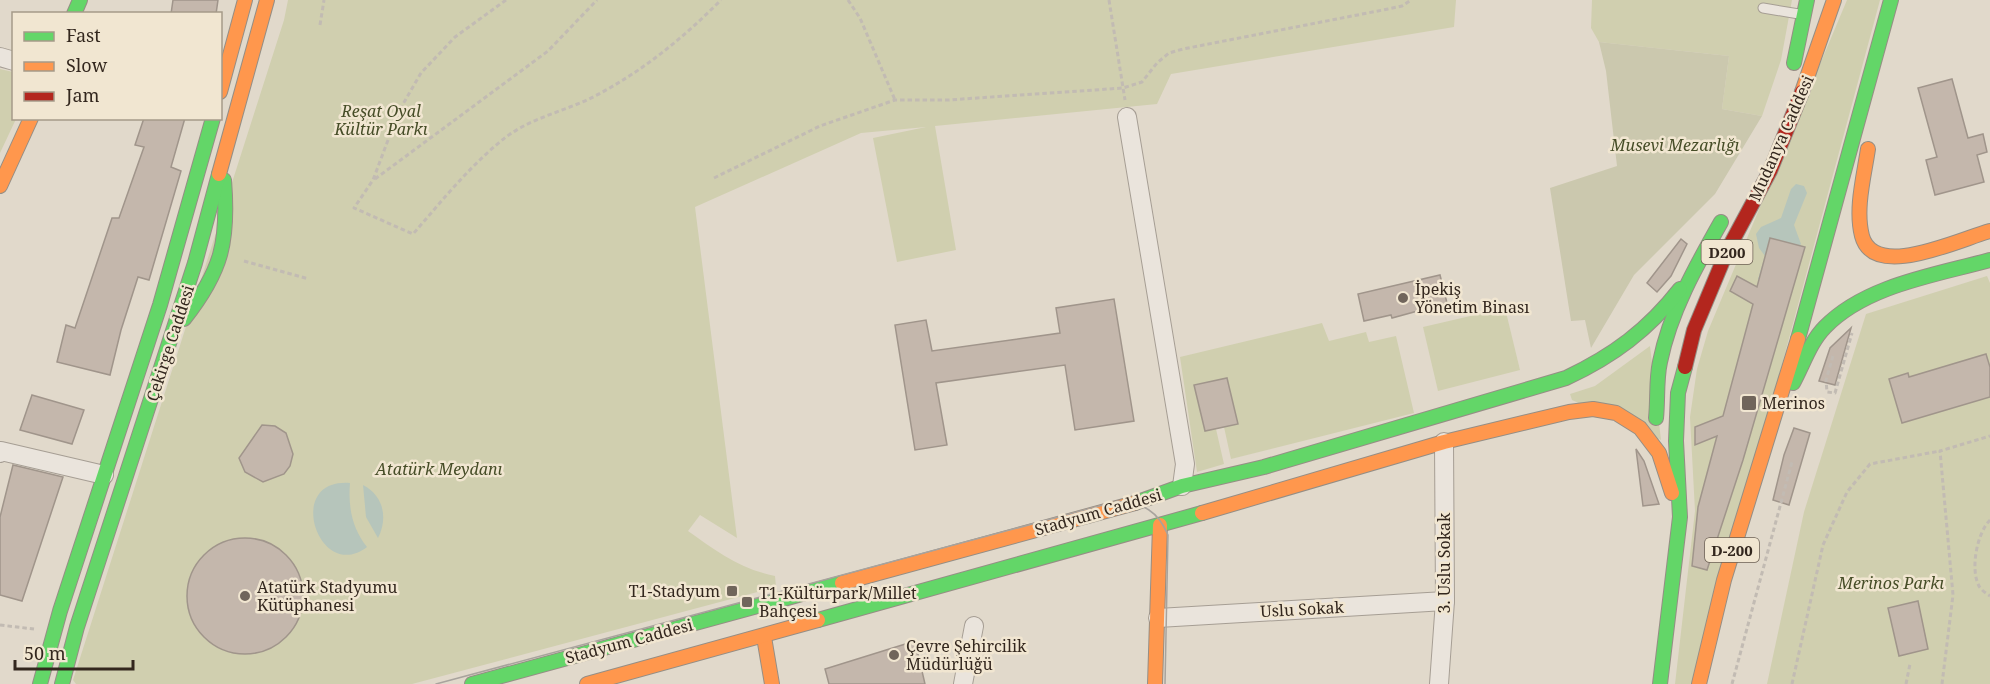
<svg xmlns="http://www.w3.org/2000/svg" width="1990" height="684" viewBox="0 0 1990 684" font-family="'Noto Serif',serif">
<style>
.green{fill:#d0cfaf}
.cemetery{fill:#cbc8ae}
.water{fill:#b6c5bb}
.building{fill:#c4b7ac;stroke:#a0958b;stroke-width:1.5}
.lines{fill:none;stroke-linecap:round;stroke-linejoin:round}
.lane-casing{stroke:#a69e94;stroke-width:11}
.street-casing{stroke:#a69e94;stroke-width:20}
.fast-casing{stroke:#958e85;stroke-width:16}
.slow-casing{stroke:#958e85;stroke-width:16}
.jam-casing{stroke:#958e85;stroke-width:16}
.path{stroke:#c2bbb3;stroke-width:3;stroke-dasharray:4.5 3;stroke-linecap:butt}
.lane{stroke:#eae4dc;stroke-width:9}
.street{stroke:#eae4dc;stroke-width:18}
.fast{stroke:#63d668;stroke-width:14}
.slow{stroke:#ff974d;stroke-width:14}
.jam{stroke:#b3261e;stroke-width:14}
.tram{stroke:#a8a39d;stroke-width:1.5}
.poi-dot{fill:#70655b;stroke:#f1e6d1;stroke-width:2}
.labels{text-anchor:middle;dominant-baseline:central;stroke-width:5;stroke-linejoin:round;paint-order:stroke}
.shield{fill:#f1e6d1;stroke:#6c6054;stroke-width:1.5}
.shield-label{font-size:15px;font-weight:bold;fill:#33271e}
.park-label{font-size:16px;font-style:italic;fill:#464d27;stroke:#f1e6d1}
.street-label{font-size:16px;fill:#33271e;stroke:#f1e6d1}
.poi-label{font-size:16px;fill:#33271e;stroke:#f1e6d1;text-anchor:start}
</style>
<rect width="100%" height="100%" fill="#e1d9cb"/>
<!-- green -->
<g class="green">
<path d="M288 0H1456L1454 27 1171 74 1157 104 935 126 956 250 897 262 873 138 926 127 861 133 695 207 737 538 700 515 688 531C716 551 740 569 775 576L776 587 412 684H76L73 680 284 20Z"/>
<polygon points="1592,0 1792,0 1781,60 1762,116 1722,109 1729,56 1599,42 1591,28"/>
<polygon points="1847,0 1880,0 1696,684 1675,684 1695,511 1690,417 1697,369 1708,331"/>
<polygon points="0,69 13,72 14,118 16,119 0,153"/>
<polygon points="1987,276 1990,283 1990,684 1767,684 1804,512 1866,314"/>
<polygon points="1505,308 1520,370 1438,391 1423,327"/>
<polygon points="1322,323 1329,341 1366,332 1369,342 1396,336 1414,413 1231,459 1224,427 1216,429 1224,464 1197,472 1180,357"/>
<polygon points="1650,346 1661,440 1572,400 1570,394 1595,386"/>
</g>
<!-- cemetery -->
<polygon class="cemetery" points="1599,42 1729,56 1722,109 1762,116 1715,194 1634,275 1591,348 1585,320 1571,321 1550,188 1617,166 1606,71"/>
<!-- water -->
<g class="water">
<polygon points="1796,184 1804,186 1807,193 1794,225 1801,244 1772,284 1758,279 1765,256 1759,248 1756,234 1761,227 1781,218 1791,189"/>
<path d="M350 483C348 507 352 528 367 547 319 584 283 478 350 483Z"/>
<path d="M363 485C384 496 388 518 378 538L366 517Z"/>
</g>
<!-- building -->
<g class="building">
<polygon points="173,0 218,0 216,14 171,14"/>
<polygon points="1952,79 1968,138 1983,134 1987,152 1977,155 1984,182 1935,195 1926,160 1937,157 1918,88"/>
<polygon points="144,118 185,118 171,167 181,171 149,280 138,277 121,330 110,375 57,362 66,325 75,328 112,218 119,218 144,147 135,145"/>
<polygon points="1770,238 1805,247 1743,460 1707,570 1692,566 1698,507 1717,436 1695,445 1695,427 1723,416 1753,304 1730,291 1737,276 1757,287"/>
<polygon points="1681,239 1687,244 1671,276 1657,292 1647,283"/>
<polygon points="1440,275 1447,303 1392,318 1391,315 1364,321 1358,294"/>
<polygon points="1114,299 1134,421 1075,430 1065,365 936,383 947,445 915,450 895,325 926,320 932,351 1060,333 1056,308"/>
<polygon points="1851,328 1835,385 1819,381 1830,348"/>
<polygon points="1986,354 1990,367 1990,397 1902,423 1889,379 1908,373 1909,377"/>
<polygon points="1227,378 1238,424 1205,431 1194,385"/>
<polygon points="32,395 84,410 72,444 20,430"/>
<polygon points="262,425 275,426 286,433 293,454 290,466 284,474 263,482 245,472 239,458"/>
<polygon points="1794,428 1810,433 1789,505 1773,500 1784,455"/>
<polygon points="1636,449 1644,461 1659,504 1643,506"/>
<polygon points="13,465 63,477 22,601 0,595 0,517"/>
<circle cx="245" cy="596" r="58"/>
<polygon points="1918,601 1928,649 1899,656 1888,608"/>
<polygon points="915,641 925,684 829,684 825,669"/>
</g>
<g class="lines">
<defs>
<polyline id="lane" points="1763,8 1799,14"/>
<g id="street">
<polyline points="0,57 14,61"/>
<polyline points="1127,117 1185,464 1182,486"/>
<polyline points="0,453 1,451 104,475"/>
<polyline points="1158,618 1445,601"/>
<polyline points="963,684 974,626"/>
<polyline points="1439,684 1445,601 1444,442"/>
</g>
<g id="fast">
<polyline points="74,14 80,0"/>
<polyline points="1794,63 1807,0"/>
<path d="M184 319C222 271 229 241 224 180"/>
<polyline points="1798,339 1891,0"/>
<path d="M1793 383C1803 365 1810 342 1825 327 1866 285 1936 275 1990 260"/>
<path d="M1656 418C1658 400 1656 380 1660 362 1670 312 1696 266 1721 222"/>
<path d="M1135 503 1182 486 1264 467 1566 378C1613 356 1648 330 1680 289"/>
<polyline points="818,620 1202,513"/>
<polyline points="40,684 60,611 160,305 213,118"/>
<polyline points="62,684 77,627 195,263 219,174"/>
<polyline points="472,684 842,583"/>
<polyline points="1660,684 1680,517 1676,441 1678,393 1685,367"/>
</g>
<g id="slow">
<polyline points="220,92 245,0"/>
<polyline points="1802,92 1834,0"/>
<path d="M1868 149C1864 176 1855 209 1862 236 1874 281 1960 239 1990 231"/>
<polyline points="219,174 267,0"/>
<polyline points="0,186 31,118"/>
<polyline points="1202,513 1444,442 1569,412 1593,409 1616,413 1640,428 1659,453 1672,493"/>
<polyline points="842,583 1135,503"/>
<polyline points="764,637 772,684"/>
<polyline points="587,684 818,620"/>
<polyline points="1155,684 1160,525"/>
<polyline points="1699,684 1724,580 1798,339"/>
</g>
<polyline id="jam" points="1685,367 1694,330 1727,251 1770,171 1802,92"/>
</defs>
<!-- lane casing -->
<use href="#lane" class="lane-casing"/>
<!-- street casing -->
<use href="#street" class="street-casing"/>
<!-- fast casing -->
<use href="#fast" class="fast-casing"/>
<!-- slow casing -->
<use href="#slow" class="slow-casing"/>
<!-- jam casing -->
<use href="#jam" class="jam-casing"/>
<!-- path -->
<g class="path">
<path d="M506 0 455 37 421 73 399 111 373 180 354 208 413 234C441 202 468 168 501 141 528 118 564 112 595 96 643 71 683 38 721 0"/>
<polyline points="848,0 860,18 895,100"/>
<polyline points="1109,0 1125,100"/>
<polyline points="320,25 324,0"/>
<polyline points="714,178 820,126 895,100 948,100 1123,88 1142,82 1157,63 1169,53 1183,49 1388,9 1402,6 1411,0"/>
<polyline points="375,179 548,51 597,0"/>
<polyline points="244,261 309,279"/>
<polyline points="1833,356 1826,380 1827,392 1835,393 1852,333"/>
<path d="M1990 520C1977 533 1970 569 1979 586 1981 590 1987 594 1990 596"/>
<polyline points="0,625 34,629"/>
<polyline points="1732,684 1792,462"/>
<polyline points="1792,684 1823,545 1847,492 1870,464 1940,451"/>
<polyline points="1906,684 1910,664"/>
<polyline points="1942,684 1953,595 1940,451 1990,436"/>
</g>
<!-- lane -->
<use href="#lane" class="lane"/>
<!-- street -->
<use href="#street" class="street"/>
<!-- fast -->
<use href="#fast" class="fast"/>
<!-- slow -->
<use href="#slow" class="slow"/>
<!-- jam -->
<use href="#jam" class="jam"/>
<!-- tram -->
<path class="tram" d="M436 684 1118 501C1143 503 1158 511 1168 535L1165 684"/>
</g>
<!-- markers -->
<g class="poi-dot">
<circle cx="1403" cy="298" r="6"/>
<rect x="1741" y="395" width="16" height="16" rx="3"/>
<rect x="726" y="585" width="12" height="12" rx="3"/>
<circle cx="245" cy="596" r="6"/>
<rect x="741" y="596" width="12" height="12" rx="3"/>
<circle cx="894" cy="655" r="6"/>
</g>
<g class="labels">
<!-- shield labels -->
<g class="shield">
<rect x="1701.5" y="240" width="51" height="24" rx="4.5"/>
<rect x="1705" y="538" width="54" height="24" rx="4.5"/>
</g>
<g class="shield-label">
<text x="1727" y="252">D200</text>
<text x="1732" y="550">D-200</text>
</g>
<!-- park labels -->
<g class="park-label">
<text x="381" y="111">Reşat Oyal<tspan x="381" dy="18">Kültür Parkı</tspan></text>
<text x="1675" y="145">Musevi Mezarlığı</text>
<text x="439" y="469">Atatürk Meydanı</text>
<text x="1891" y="583">Merinos Parkı</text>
</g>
<!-- street labels -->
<g class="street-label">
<text transform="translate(1781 138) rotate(-66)">Mudanya Caddesi</text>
<text transform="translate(170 343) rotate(-72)">Çekirge Caddesi</text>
<text transform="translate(1098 512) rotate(-16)">Stadyum Caddesi</text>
<text transform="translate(1444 563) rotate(-90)">3. Uslu Sokak</text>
<text transform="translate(1302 609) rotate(-3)">Uslu Sokak</text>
<text transform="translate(629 641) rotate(-15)">Stadyum Caddesi</text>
</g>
<!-- poi labels -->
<g class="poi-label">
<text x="1415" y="289">İpekiş<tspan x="1415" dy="18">Yönetim Binası</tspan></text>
<text x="1762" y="403">Merinos</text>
<text x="257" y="587">Atatürk Stadyumu<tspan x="257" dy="18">Kütüphanesi</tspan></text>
<text x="720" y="591" text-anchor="end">T1-Stadyum</text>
<text x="759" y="593">T1-Kültürpark/Millet<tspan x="759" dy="18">Bahçesi</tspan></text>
<text x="906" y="646">Çevre Şehircilik<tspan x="906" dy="18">Müdürlüğü</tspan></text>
</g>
</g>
<!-- legend -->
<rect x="12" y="12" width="210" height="108" fill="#f1e6d1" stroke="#a59a89" stroke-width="1.5"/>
<rect x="24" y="32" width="30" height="9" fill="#63d668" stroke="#a59a89" stroke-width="1.5"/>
<text x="66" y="42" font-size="18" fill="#33271e">Fast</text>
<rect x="24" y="62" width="30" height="9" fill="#ff974d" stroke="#a59a89" stroke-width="1.5"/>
<text x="66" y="72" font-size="18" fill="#33271e">Slow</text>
<rect x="24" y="92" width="30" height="9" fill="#b3261e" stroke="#a59a89" stroke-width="1.5"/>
<text x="66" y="102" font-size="18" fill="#33271e">Jam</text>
<!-- scale -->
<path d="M15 660v9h118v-9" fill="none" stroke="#33271e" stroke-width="3"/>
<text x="24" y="660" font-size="18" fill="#33271e" stroke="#f1e6d1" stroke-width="4.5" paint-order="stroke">50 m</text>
</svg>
